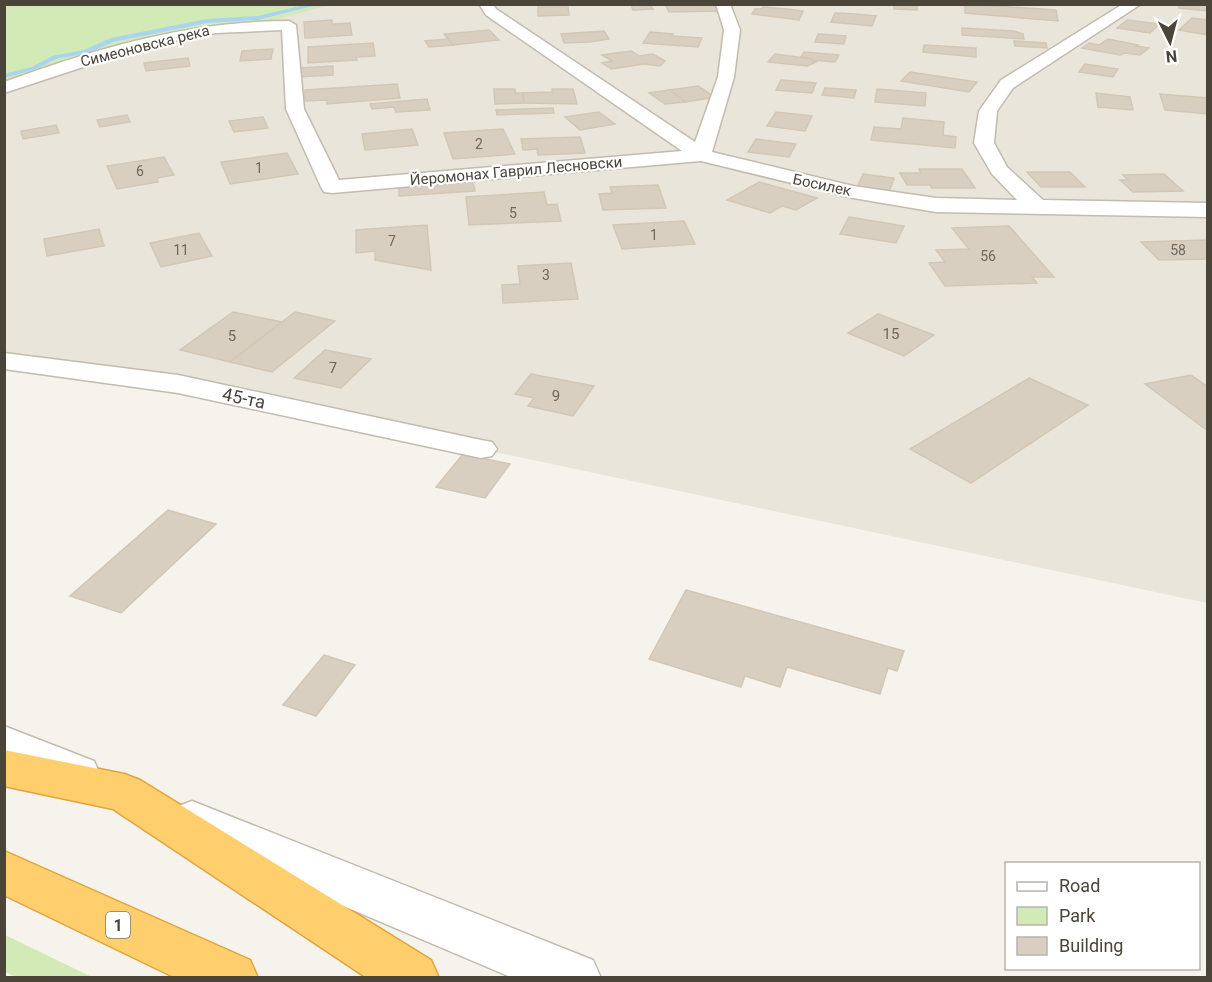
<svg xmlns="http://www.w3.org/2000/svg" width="1212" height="982" viewBox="0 0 1212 982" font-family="Roboto,sans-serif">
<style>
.residential{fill:#eae5da}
.green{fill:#d2eab5}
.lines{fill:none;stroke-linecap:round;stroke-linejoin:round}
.stream{fill:#a9d4f2;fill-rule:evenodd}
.building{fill:#d8cfc1;stroke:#d3c7b4;stroke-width:1.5}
.minor-casing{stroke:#c2bbae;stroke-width:3}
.highway-casing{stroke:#e0a43c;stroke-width:3}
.minor{fill:#fff;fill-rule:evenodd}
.highway{fill:#ffcf6e;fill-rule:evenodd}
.labels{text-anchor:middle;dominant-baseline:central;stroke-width:4.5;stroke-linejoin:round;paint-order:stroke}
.far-number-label{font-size:14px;fill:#6e675b}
.far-street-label{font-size:15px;fill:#4b4439;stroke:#fff}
.number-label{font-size:15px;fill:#6e675b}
.shield{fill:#fff;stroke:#817c74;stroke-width:1.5}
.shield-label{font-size:16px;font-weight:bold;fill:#4b4439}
.street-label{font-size:18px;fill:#4b4439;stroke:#fff}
</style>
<rect width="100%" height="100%" fill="#f6f3ec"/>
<!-- residential -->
<polygon class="residential" points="329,4 1207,5 1207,603 481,449 5,361 5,88 129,46 260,24"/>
<!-- green -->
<g class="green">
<polygon points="5,5 329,5 260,24 200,30 5,88"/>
<polygon points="5,935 92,977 16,977 5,972"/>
</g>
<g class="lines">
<!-- stream -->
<polygon class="stream" points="308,4 320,4 258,20 207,23 113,42 88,53 56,59 36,69 4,78 4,74 32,67 52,56 84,50 111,38 207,19 258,16"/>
</g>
<!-- building -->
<g class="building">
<polygon points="665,4 714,4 718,11 669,12"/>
<polygon points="894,4 917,4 917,10 894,9"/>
<polygon points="965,4 1056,10 1058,21 965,13"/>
<polygon points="1179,4 1208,4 1208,11 1179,8"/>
<polygon points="631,5 650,5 653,9 633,10"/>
<polygon points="538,7 568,7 569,15 538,16"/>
<polygon points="763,7 787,9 803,11 799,20 752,14 755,9 761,9"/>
<polygon points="835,13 856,14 876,16 872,26 831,22"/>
<polygon points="1192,18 1208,20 1208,35 1179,30"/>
<polygon points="332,20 332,24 350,23 352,35 305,38 304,22"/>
<polygon points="1127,20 1159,24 1150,33 1117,28"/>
<polygon points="962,28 1014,31 1023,34 1024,39 962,35"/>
<polygon points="489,30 499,40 453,45 444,34"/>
<polygon points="604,31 609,39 590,42 564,43 561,34"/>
<polygon points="650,32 673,34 672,36 702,38 698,47 643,43"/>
<polygon points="818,34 846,36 844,44 815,42"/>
<polygon points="448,39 453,45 429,47 425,41"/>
<polygon points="1108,39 1138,45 1136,46 1149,48 1140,55 1124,53 1120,55 1082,48 1089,43 1099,45"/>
<polygon points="1014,41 1046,43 1047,48 1015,46"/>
<polygon points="373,43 375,56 356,57 357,60 308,63 308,47"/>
<polygon points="924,45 976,48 976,57 923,52"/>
<polygon points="273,49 271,59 240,61 242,51"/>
<polygon points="631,51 639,56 653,54 665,61 660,66 644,64 611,69 602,63 612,61 602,55"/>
<polygon points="804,52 839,55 835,62 812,60 801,57"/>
<polygon points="775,54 813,59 811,61 816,62 807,66 768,62"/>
<polygon points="188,58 190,66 146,71 144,63"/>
<polygon points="1085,64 1118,69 1113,77 1079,72"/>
<polygon points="333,66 333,75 299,77 299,68"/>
<polygon points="910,72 977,82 969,92 901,81"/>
<polygon points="781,80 816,83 812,93 776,90"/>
<polygon points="397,84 400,98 327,104 327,100 305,101 305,90"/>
<polygon points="698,86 715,97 686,102 669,90"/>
<polygon points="825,88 856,90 854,98 822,95"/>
<polygon points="494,89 515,89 515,93 523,93 524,103 495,104"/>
<polygon points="552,89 573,89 577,104 524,103 523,93 552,92"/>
<polygon points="877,89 926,93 925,106 875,102"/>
<polygon points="669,90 686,102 665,104 649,93"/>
<polygon points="1096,93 1130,97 1133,110 1098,107"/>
<polygon points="1160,94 1208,98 1208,114 1165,110"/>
<polygon points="427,99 430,110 396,112 394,107 372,109 370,104"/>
<polygon points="553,108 554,113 497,115 496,110"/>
<polygon points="599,112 615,124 580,130 565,117"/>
<polygon points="776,112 812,116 805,131 767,126"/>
<polygon points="127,115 130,122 100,127 97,120"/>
<polygon points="263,117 268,128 234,132 229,121"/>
<polygon points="903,118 944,122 943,135 956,137 955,148 871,140 874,127 901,129"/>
<polygon points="56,125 59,133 23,139 21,131"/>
<polygon points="412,129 418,145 365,150 362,134"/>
<polygon points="503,129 515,154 453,159 444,133"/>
<polygon points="580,137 585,153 538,155 537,149 523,150 521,139"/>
<polygon points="756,139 796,144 789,157 748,152"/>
<polygon points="287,153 298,174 230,184 221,162"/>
<polygon points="164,157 174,175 157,178 158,182 117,189 107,166"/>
<polygon points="919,169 962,169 975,188 932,188 930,185 907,185 900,173 921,173"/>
<polygon points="1027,172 1070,172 1085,187 1041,187"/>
<polygon points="863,174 894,178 889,192 857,188"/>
<polygon points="1164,174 1183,191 1133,192 1120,180 1128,180 1123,175"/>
<polygon points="472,178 475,191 399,196 399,183"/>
<polygon points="759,182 817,198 796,210 782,206 770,213 727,200"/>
<polygon points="658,185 666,208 603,210 599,194 612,193 610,187"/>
<polygon points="544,192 547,205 557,204 561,221 469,225 466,197"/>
<polygon points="849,217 904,226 896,243 840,234"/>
<polygon points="684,221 695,244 622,249 613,225"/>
<polygon points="427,225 431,270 375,260 375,251 356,253 356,230"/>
<polygon points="1009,226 1054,277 1032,277 1037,283 945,286 929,263 945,262 936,250 969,249 952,228"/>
<polygon points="99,229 104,246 47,256 44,239"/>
<polygon points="199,233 212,256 161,267 150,243"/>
<polygon points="1208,240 1208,259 1159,260 1141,242"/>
<polygon points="571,263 578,299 503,303 502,285 520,284 518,266"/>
<polygon points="233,312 282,322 230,362 180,350"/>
<polygon points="295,312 335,321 272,372 230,362"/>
<polygon points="878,314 934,335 904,356 848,333"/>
<polygon points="325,350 371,359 341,388 294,378"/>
<polygon points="531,374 594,386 573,416 528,406 534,398 515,394"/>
<polygon points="1191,375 1208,387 1208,431 1145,384"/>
<polygon points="1029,378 1088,405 971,483 910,449"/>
<polygon points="463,454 510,464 485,498 436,487"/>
<polygon points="168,510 216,524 121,613 70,596"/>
<polygon points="686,590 904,651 897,671 888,668 880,694 787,667 780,687 745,676 741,687 649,659"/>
<polygon points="324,655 355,665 316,716 283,705"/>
</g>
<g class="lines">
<defs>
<g id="minor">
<path d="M479 4H493L496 9 695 142 718 77 724 30 716 4H730L740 30 734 77 712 152 853 186 936 198 1017 200 992 174 974 143 979 111 1001 80 1123 4H1141L1013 88 997 111 994 143 1007 167 1043 200 1208 203V217L936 212 853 198 701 161 332 193 324 192 321 187 286 109 282 30 216 33 147 46 4 93V82C98 48 189 21 289 21L296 25 304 109 339 180 682 151 486 15Z"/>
<polygon points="4,353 178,375 481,440 492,442 497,449 492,456 481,458 178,393 4,369"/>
<polygon points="4,726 94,761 100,774 94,787 78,792 4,762"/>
<polygon points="192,801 593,960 601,978 513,978 176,835 169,821 176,807"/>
</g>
<g id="highway">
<polygon points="4,750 124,774 140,780 431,960 439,978 367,978 113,809 4,786"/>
<polygon points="4,851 250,960 258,978 176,978 4,895"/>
</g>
</defs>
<!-- minor casing -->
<use href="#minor" class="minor-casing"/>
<!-- highway casing -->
<use href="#highway" class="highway-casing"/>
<!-- minor -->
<use href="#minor" class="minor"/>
<!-- highway -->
<use href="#highway" class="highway"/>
</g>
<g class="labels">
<!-- far-number labels -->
<g class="far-number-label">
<text x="479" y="144">2</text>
<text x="259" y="168">1</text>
<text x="140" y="171">6</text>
<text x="513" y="213">5</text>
<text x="654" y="235">1</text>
<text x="392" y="241">7</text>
<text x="181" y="250">11</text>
<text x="1178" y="250">58</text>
<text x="988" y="256">56</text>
<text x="546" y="275">3</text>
</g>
<!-- far-street labels -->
<g class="far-street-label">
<text transform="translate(145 46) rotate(-14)">Симеоновска река</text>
<text transform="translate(516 171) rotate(-5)">Йеромонах Гаврил Лесновски</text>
<text transform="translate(822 185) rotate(12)">Босилек</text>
</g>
<!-- number labels -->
<g class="number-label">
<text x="891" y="334">15</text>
<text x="232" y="336">5</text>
<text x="333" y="368">7</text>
<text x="556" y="396">9</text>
</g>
<!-- shield labels -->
<rect class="shield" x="106" y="912" width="24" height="26" rx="4.5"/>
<g class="shield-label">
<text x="118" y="925">1</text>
</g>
<!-- street labels -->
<g class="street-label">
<text transform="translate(244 398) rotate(12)">45-та</text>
</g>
</g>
<!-- border -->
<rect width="1212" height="982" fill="none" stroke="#4b4439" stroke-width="12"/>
<!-- legend -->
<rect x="1005" y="862" width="195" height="108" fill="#ffffff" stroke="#b7b4b0" stroke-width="1.5"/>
<rect x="1017" y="882" width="30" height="9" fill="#ffffff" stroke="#b7b4b0" stroke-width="1.5"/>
<text x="1059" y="892" font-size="18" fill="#4b4439">Road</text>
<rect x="1017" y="907" width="30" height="18" fill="#d2eab5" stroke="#b7b4b0" stroke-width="1.5"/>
<text x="1059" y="922" font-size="18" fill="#4b4439">Park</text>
<rect x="1017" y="937" width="30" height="18" fill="#d8cfc1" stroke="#b7b4b0" stroke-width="1.5"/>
<text x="1059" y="952" font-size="18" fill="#4b4439">Building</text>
<!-- north arrow -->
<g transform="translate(1170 42) rotate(174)" stroke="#ffffff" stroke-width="4.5" paint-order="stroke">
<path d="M0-4.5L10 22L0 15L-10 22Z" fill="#4b4439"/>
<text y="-9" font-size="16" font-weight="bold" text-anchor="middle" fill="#4b4439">N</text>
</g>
</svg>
